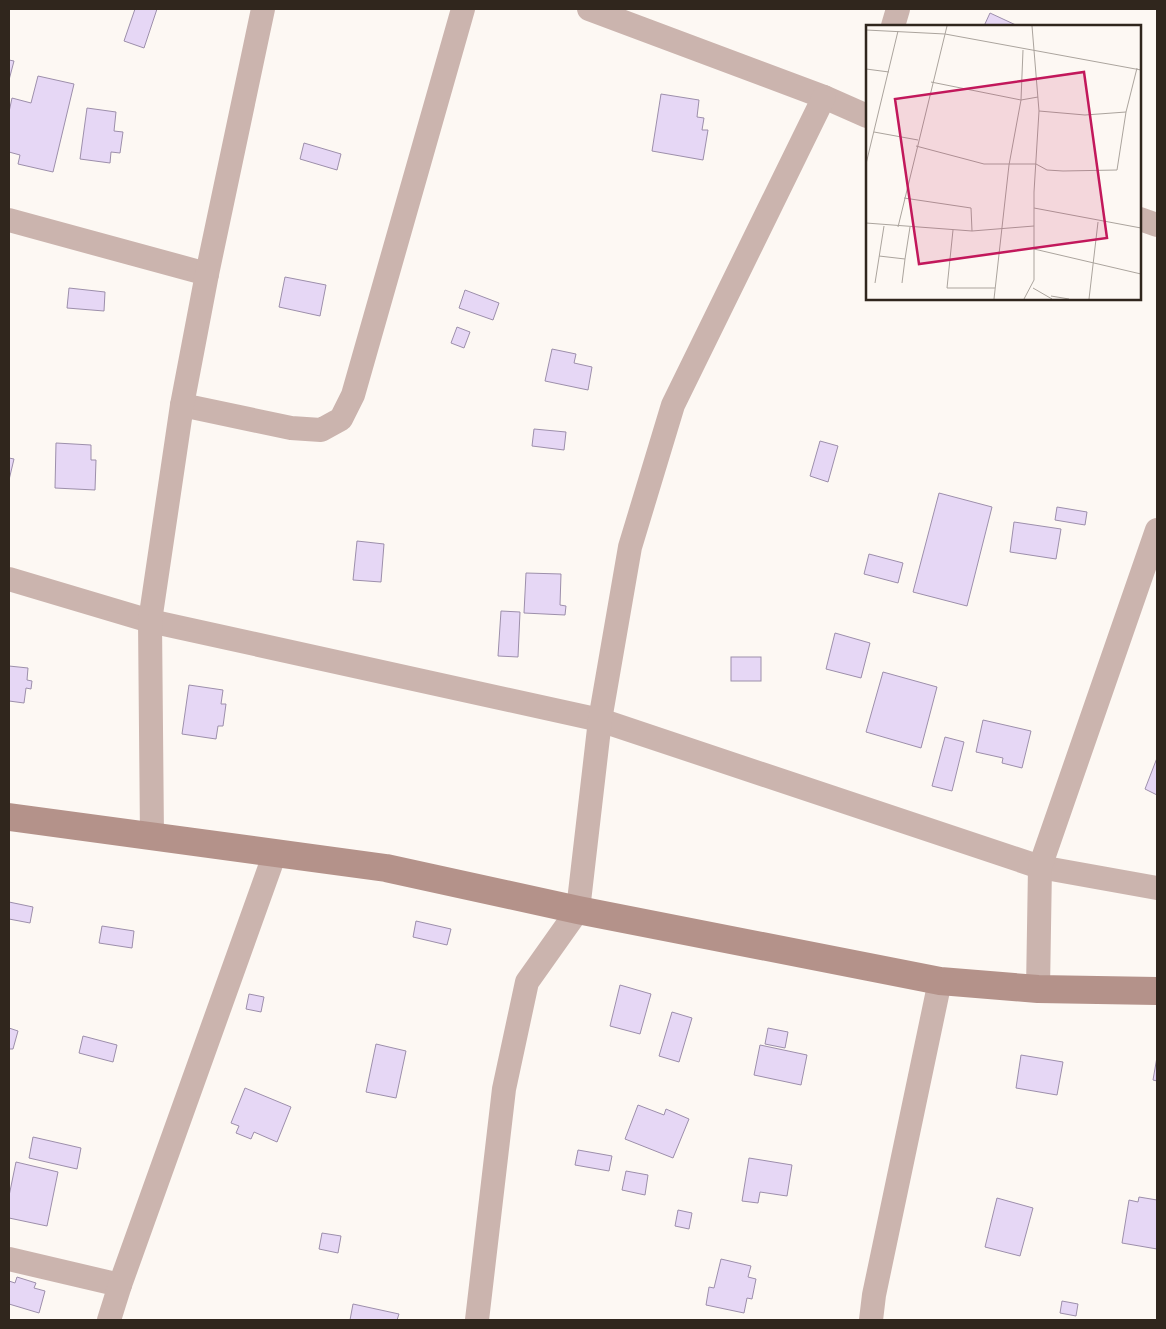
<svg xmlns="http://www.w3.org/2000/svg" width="1166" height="1329" viewBox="0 0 1166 1329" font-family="Cabin,sans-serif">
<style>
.building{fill:#e6d7f5;stroke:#9d8fab}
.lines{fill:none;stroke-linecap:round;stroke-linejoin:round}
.street{stroke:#cbb4ae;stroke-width:24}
.secondary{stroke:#b4928a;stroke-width:28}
.inset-road{fill:none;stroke:#aba49d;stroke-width:1}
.view{fill:#c2185b;fill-opacity:0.15;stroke:#c2185b;stroke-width:2.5}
.inset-edge{fill:none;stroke:#30261d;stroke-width:2.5}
</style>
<rect width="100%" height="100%" fill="#fdf8f3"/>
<!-- building -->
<g class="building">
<polygon points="135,9 157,9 144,48 124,41"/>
<polygon points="990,13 1018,26 984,26"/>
<polygon points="9,60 14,61 9,80"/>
<polygon points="38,76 74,84 53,172 18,164 20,155 9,152 9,112 12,98 31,103"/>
<polygon points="661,94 699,100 697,117 704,118 702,130 708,130 703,160 652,151"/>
<polygon points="87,108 116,112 114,131 123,132 120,153 111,152 110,163 80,159"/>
<polygon points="304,143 341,154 337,170 300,159"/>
<polygon points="285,277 326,285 320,316 279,307"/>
<polygon points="69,288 105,292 104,311 67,308"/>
<polygon points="465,290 499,303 493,320 459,308"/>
<polygon points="457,327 470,332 464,348 451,343"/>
<polygon points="552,349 576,354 574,363 592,367 588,390 545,381"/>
<polygon points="534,429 566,432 564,450 532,446"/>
<polygon points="820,441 838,446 828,482 810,476"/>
<polygon points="56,443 91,445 91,460 96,460 95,490 55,488"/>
<polygon points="9,458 14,459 9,480"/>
<polygon points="939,493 992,507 967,606 913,592"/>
<polygon points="1057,507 1087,512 1085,525 1055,520"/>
<polygon points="1014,522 1061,529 1056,559 1010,552"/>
<polygon points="357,541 384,544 381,582 353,580"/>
<polygon points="869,554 903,563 898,583 864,574"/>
<polygon points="526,573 561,574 560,605 566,606 565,615 524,613"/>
<polygon points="501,611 520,612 518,657 498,656"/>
<polygon points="835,633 870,643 861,678 826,669"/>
<rect x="731" y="657" width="30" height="24"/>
<polygon points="9,666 28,668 27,680 32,681 31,689 26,688 24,703 9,701"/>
<polygon points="883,672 937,687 921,748 866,732"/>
<polygon points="189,685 223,690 221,704 226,704 223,726 218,726 216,739 182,734"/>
<polygon points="983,720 1031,731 1022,768 1002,763 1003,758 976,752"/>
<polygon points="945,737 964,742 952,791 932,786"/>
<polygon points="1157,758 1157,795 1145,789"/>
<polygon points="9,902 33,907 30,923 9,919"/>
<polygon points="416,921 451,929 447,945 413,937"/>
<polygon points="102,926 134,931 132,948 99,943"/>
<polygon points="620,985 651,994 640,1034 610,1026"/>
<polygon points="249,994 264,997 261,1012 246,1009"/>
<polygon points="672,1012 692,1018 679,1062 659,1056"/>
<polygon points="9,1028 18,1031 13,1049 9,1049"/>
<polygon points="768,1028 788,1032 785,1048 765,1044"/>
<polygon points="83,1036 117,1045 113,1062 79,1053"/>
<polygon points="376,1044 406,1051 396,1098 366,1092"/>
<polygon points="760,1045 807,1055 801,1085 754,1075"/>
<polygon points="1021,1055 1063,1062 1057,1095 1016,1088"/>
<polygon points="1157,1057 1157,1081 1153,1080"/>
<polygon points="245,1088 291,1107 277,1142 254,1132 251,1139 236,1133 239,1126 231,1123"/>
<polygon points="638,1105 664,1115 666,1109 689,1119 673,1158 625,1139"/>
<polygon points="33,1137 81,1148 77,1169 29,1158"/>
<polygon points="578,1150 612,1156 609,1171 575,1165"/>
<polygon points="749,1158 792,1165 787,1196 760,1192 758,1203 742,1201"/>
<polygon points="16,1162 58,1172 47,1226 9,1218 9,1196"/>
<polygon points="626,1171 648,1175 645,1195 622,1190"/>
<polygon points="1139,1197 1157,1200 1157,1249 1122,1243 1129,1200 1138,1202"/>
<polygon points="997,1198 1033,1208 1020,1256 985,1247"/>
<polygon points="678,1210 692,1213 689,1229 675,1226"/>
<polygon points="322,1233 341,1236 338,1253 319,1249"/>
<polygon points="721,1259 751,1266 748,1277 756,1279 752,1299 747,1298 744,1313 706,1305 709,1287 714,1288"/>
<polygon points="17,1277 36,1283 34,1288 45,1291 39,1313 9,1304 9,1281 15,1283"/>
<polygon points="1062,1301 1078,1304 1076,1316 1060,1313"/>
<polygon points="353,1304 399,1314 397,1320 350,1320"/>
</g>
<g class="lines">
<!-- street -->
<g class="street">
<polyline points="589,9 824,97 867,116"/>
<polyline points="893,26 898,9"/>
<polyline points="1140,219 1157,225"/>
<polyline points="9,220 207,274"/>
<polyline points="182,405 291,428 321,430 341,419 353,395 463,9"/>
<polyline points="9,579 150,621 600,720 1040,867 1157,888"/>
<polyline points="152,837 150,621 182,405 207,274 263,9"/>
<polyline points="1038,989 1040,867 1157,530"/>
<polyline points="9,1259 120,1285"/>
<polyline points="109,1320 120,1285 275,853"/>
<polyline points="477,1320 504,1089 527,982 578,910 600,720 630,547 673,405 824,97"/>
<polyline points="871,1320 874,1295 940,981"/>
</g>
<!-- secondary -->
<polyline class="secondary" points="9,817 386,868 578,910 940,981 1038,989 1157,991"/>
</g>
<!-- overview -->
<g transform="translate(866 25)">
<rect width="275" height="275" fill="#fdf8f3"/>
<path class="inset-road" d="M0 5 79 9 275 45M0 44 23 47M65 57 155 75 172 72M173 86 219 90 260 87 271 43M8 107 52 115M50 121 118 139H170L181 145 197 146 251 145 260 87M0 139 32 6M38 173 105 183 106 206M168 183 275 203M0 198 106 206 168 201M32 202 81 1M87 205 81 263H129M168 224 275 249M13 231 39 234 44 202M9 258 18 201M36 258 39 234M167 263 186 274M185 271 203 274M128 274 143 140 155 75 157 25M158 274 168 255V167L173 86 166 1M223 274 232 197"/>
<path class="view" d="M218 47 241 213 53 239 29 74Z"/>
<rect width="275" height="275" class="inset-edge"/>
</g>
<!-- border -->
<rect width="1166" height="1329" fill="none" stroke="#30261d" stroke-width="20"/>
</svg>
